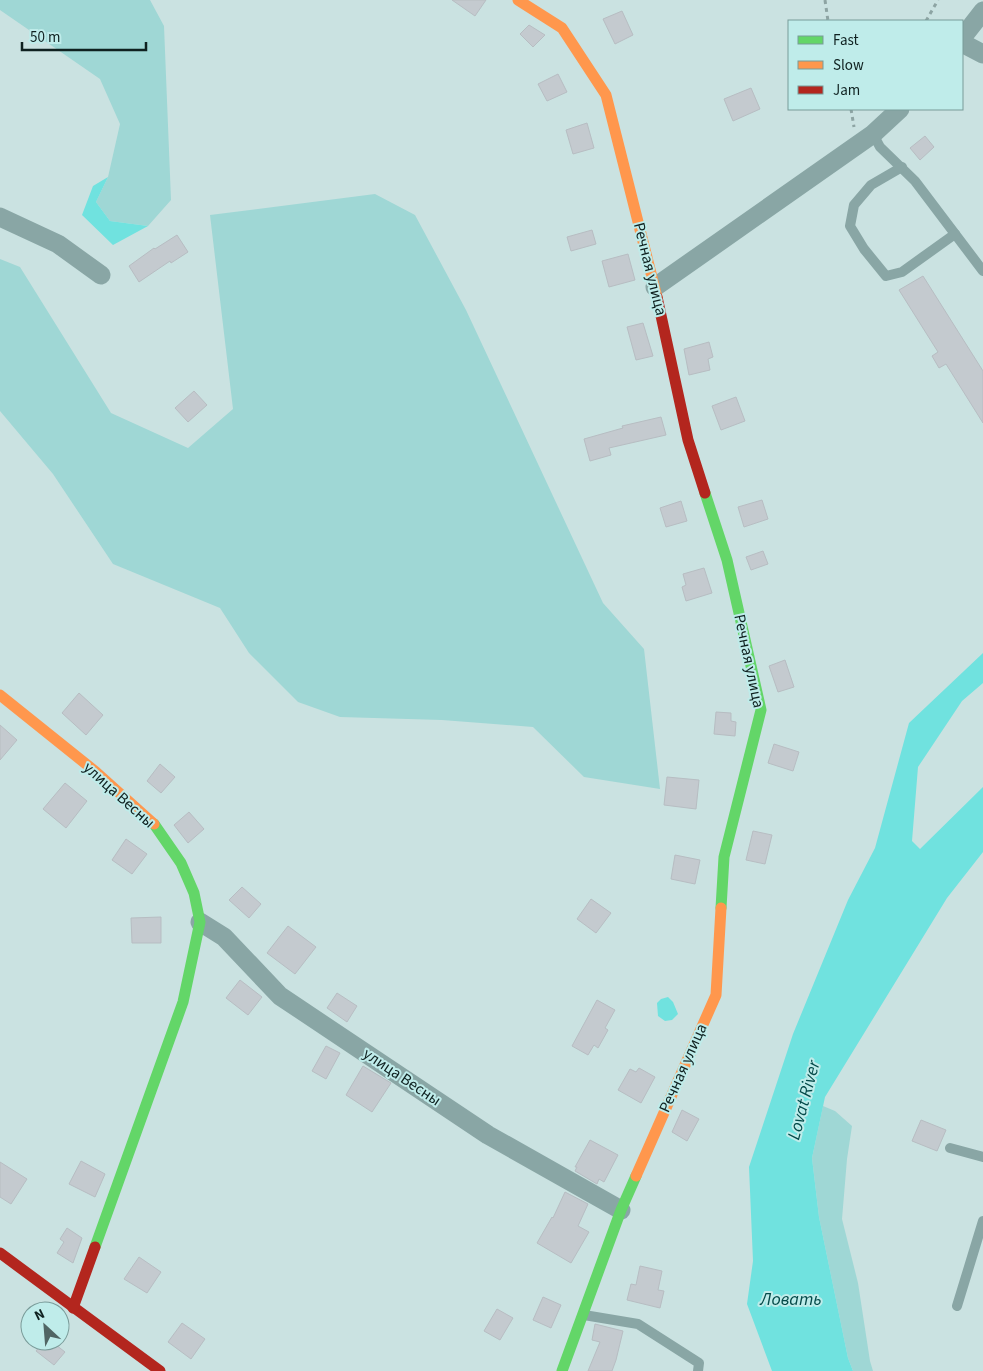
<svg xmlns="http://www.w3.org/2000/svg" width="983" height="1371" viewBox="0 0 983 1371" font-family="'Source Sans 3',sans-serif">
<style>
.green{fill:#9fd7d5}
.water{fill:#70e2df}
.building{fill:#c4cacf;stroke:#b7bdc2}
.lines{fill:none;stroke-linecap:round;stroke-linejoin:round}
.path{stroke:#8da4a3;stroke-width:3;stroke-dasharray:4 4;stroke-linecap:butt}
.lane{stroke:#89a6a5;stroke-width:10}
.street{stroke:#89a6a5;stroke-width:19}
.fast{stroke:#63d668;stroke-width:11}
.slow{stroke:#ff974d;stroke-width:11}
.jam{stroke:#b3261e;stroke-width:11}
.labels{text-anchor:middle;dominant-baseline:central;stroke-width:4;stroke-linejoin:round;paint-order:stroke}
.street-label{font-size:16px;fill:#0f2120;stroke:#bfecea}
.water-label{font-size:18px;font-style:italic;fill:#044a49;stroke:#bfecea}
</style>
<rect width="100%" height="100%" fill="#cae2e1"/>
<!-- green -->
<g class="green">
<polygon points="0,0 150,0 164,26 171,200 148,226 110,221 96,202 108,177 120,124 100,79 0,10"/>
<polygon points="375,194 415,215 466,310 603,603 644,649 660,789 584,777 533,727 442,720 340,717 298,702 249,653 220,608 113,564 53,474 0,411 0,259 20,267 111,413 188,448 233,409 210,215"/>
<polygon points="823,1106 835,1111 852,1126 847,1159 842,1219 858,1283 870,1361 873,1371 853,1371 848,1358 819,1217 812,1158"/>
</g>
<!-- water -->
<g class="water">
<polygon points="108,177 96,202 110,221 148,226 113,245 82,215 93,186"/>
<polygon points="983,653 983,683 962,701 918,767 912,841 920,849 983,787 983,852 947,898 825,1097 812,1158 819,1217 848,1358 853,1371 772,1371 747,1304 753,1261 749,1167 793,1034 848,900 875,848 909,723"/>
<polygon points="668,997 673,1002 678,1014 672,1020 665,1021 658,1016 657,1003 661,999"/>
</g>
<!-- building -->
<g class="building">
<polygon points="452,0 486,0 475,16"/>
<polygon points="622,11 633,35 615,44 603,19"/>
<polygon points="529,25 545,35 533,47 520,34"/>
<polygon points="558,74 567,92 547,101 538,84"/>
<polygon points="751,88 760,109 733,121 724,99"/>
<polygon points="587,123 594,148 573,154 566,130"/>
<polygon points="925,136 934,147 920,160 910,148"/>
<polygon points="592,230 596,244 571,251 567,237"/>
<polygon points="177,235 188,252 171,263 170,261 139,282 129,266 154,248 155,249"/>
<polygon points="628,254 635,280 609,287 602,261"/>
<polygon points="923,276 983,371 983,423 946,364 939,368 932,356 938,352 899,290"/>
<polygon points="643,323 653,356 636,360 627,327"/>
<polygon points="709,342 713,357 708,359 710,370 689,375 684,349"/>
<polygon points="194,391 207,405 188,422 175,408"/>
<polygon points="736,397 745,421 721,430 712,406"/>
<polygon points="661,417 666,435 609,448 611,455 590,461 584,439 623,428 622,426"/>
<polygon points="762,500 768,519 744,527 738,507"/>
<polygon points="681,501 687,521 666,527 660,508"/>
<polygon points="763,551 768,564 751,570 746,557"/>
<polygon points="704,568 712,593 686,601 682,587 686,585 683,574"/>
<polygon points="785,660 794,687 778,692 769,666"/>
<polygon points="79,693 103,715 86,735 62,713"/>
<polygon points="716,712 731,713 731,721 736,722 735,736 714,734"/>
<polygon points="0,725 17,740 0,760"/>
<polygon points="774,744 799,752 793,771 768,763"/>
<polygon points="160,764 175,777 161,793 147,781"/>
<polygon points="667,777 699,780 696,809 664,805"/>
<polygon points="65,783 87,801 66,828 43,809"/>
<polygon points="189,812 204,829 188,843 174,825"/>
<polygon points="753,831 772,835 765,864 746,860"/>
<polygon points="126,839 147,854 132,874 112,860"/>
<polygon points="675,855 700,860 695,884 671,879"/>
<polygon points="242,887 261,904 249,918 229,900"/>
<polygon points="591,899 611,913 596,933 577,919"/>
<polygon points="161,917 161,943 132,943 131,918"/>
<polygon points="288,926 316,947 295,974 267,953"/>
<polygon points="240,980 262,997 248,1015 226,998"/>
<polygon points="337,993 357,1006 347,1022 327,1008"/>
<polygon points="597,1000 615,1010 605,1028 608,1030 598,1048 594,1045 588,1055 572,1046"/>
<polygon points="326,1046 340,1053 326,1079 312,1071"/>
<polygon points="363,1066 391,1083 372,1112 346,1095"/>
<polygon points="639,1068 655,1077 641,1103 618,1090 630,1069 636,1072"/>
<polygon points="682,1110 699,1119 687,1141 672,1132"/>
<polygon points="921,1120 946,1130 937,1151 912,1141"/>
<polygon points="590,1140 618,1155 604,1182 599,1179 597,1184 575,1171 577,1167 575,1167"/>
<polygon points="81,1161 105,1174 95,1197 69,1184"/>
<polygon points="0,1162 27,1179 11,1204 0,1197"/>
<polygon points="565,1192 588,1204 578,1226 589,1232 571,1263 537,1243 552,1217 553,1218"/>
<polygon points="67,1228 82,1238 73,1263 57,1253 64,1242 60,1239"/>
<polygon points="139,1257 161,1272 147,1293 124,1279"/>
<polygon points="640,1266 662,1271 658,1290 664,1291 660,1308 627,1300 631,1284 636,1285"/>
<polygon points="543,1297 561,1305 551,1328 533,1320"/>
<polygon points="497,1309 513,1318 500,1340 484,1331"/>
<polygon points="182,1323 205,1339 191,1359 168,1342"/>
<polygon points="595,1324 623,1331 616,1360 612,1371 588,1371 600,1342 592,1340"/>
<polygon points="44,1341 51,1341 65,1352 54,1365 36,1351"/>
</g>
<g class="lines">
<!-- path -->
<g class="path">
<polyline points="825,0 828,21"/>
<polyline points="926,21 938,0"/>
<polyline points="851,109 854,127"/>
</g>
<!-- lane -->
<g class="lane">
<polyline points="873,134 880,147 915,181 983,271"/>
<polyline points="902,167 871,185 854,205 850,226 864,249 886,276 902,272 955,234"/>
<polyline points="950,1148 983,1157"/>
<polyline points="957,1306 983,1221"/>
<polyline points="584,1315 638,1324 699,1363 698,1371"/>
</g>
<!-- street -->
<g class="street">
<polyline points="962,38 983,11"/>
<polyline points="962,43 983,54"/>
<polyline points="0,217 58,244 101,275"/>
<polyline points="655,287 873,134 900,109"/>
<polyline points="200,922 224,937 280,996 488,1135 621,1210"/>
</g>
<!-- fast -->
<g class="fast">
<polyline points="705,493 727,560 761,710 724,857 721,908"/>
<polyline points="95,1247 183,1002 200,922 194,893 181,863 154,824"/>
<polyline points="562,1371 621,1210 636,1176"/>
</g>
<!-- slow -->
<g class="slow">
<polyline points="518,0 562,28 606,95 657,297"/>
<polyline points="0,695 96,772 154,824"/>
<polyline points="636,1176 716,995 721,908"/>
</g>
<!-- jam -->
<g class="jam">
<polyline points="657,297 688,440 705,493"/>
<polyline points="0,1253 160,1371"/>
<polyline points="73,1308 95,1247"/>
</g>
</g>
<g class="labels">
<!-- street labels -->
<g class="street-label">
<text transform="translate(650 269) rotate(76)">Речная улица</text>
<text transform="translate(749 661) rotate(78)">Речная улица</text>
<text transform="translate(119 795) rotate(42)">улица Весны</text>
<text transform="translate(683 1068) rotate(-66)">Речная улица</text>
<text transform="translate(402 1077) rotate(34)">улица Весны</text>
</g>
<!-- water labels -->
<g class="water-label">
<text transform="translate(804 1100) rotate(-75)">Lovat River</text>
<text x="791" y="1299">Ловать</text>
</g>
</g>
<!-- legend -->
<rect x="788" y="20" width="175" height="90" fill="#bfecea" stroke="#799b99"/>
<rect x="798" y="36" width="25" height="8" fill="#63d668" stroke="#799b99"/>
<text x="833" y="45" font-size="15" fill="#0f2120">Fast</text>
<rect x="798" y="61" width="25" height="8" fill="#ff974d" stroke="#799b99"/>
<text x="833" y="70" font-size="15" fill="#0f2120">Slow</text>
<rect x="798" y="86" width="25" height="8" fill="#b3261e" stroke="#799b99"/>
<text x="833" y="95" font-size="15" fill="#0f2120">Jam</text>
<!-- north arrow -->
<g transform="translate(45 1326) rotate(334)"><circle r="24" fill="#bfecea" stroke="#799b99"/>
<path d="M0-4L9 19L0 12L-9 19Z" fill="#506564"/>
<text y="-8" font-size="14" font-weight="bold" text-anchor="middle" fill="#0f2120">N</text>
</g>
<!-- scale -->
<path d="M22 42v8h124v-8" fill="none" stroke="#0f2120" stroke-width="2.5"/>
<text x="30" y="42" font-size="15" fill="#0f2120" stroke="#bfecea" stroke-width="4" paint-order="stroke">50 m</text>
</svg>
